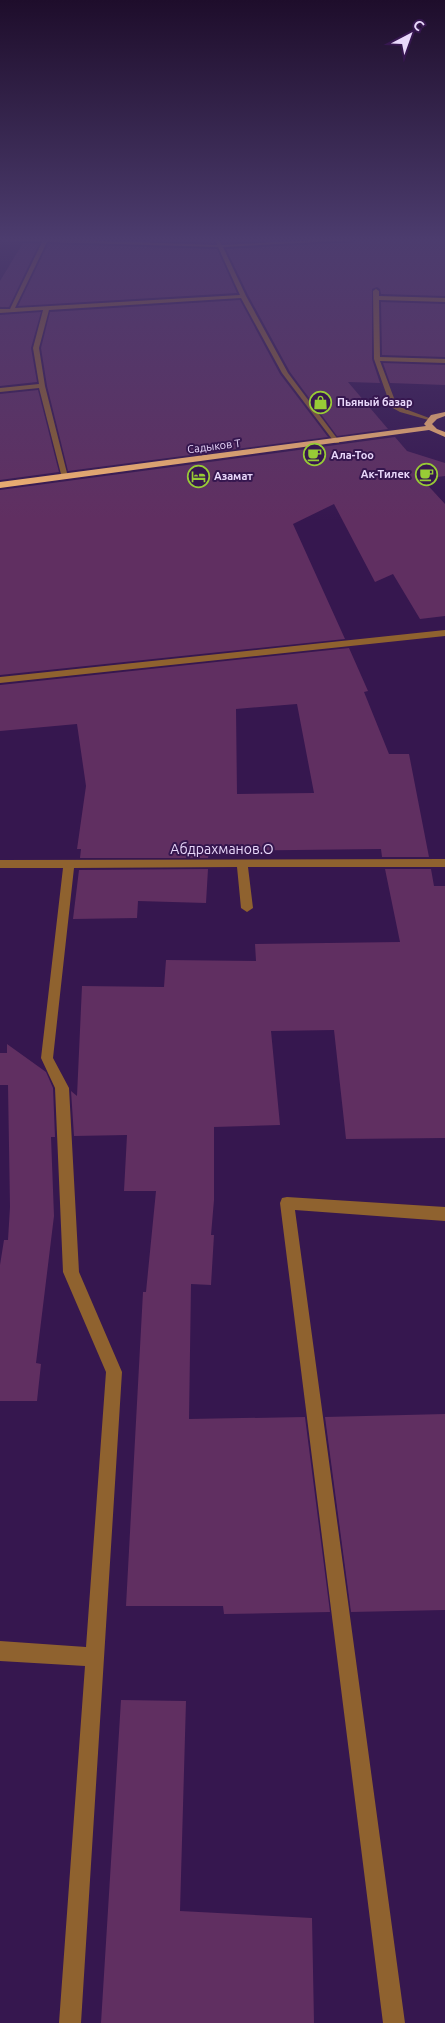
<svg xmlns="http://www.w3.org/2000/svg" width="445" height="2023" viewBox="0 0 445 2023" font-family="Ubuntu,sans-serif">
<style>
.building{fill:#602f61;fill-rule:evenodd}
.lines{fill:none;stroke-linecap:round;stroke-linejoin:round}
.minor{fill:#8f622f;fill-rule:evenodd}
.highway{fill:#febb72;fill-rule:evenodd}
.labels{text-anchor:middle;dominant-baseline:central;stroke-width:4;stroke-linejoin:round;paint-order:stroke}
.far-poi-label{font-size:11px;font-weight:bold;fill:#e9d8fb;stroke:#36174f;text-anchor:start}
.far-street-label{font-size:11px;fill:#e9d8fb;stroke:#36174f}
.street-label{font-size:14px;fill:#e9d8fb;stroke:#36174f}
</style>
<rect width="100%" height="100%" fill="#36174f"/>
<!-- building -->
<g class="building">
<polygon points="51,237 215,237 213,238 214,243"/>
<polygon points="218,237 347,237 223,243"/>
<polygon points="359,237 445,237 445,296 381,294 380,289 377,287 372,289 372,359 380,383 348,382 388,429 337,436 290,372 248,295 226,249 356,242"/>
<polygon points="23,243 39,244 9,307 0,307 0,281"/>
<polygon points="48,244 217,249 237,293 18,306"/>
<polygon points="240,300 280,374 328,437 68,471 47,386 41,348 50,312"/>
<polygon points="381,302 445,304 445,357 382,355"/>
<polygon points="41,312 31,348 37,382 0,386 0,315"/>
<polygon points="383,363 445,365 445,385 390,383"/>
<polygon points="38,390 59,472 0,480 0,394"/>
<polygon points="395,437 407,451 445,463 445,476 422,479 445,504 445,616 420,619 393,574 375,582 334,504 293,524 345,639 0,675 0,490"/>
<path d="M349 648 368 691 364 692 389 754H409L429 857H382L381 849 209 851 208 858H80L81 849H77L86 786 77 724 0 731V685ZM297 704 314 793 237 794 236 709Z"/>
<polygon points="208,869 206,903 138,901 137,918 73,919 79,870"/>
<polygon points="385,869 431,869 434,886 445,886 445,1138 346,1139 334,1030 271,1031 280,1125 214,1127 214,1200 211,1235 214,1235 211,1285 191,1284 189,1419 305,1417 330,1612 224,1614 223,1606 126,1606 143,1292 146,1292 156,1191 124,1191 127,1135 74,1136 71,1091 77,1096 82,986 164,987 166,960 256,961 255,944 400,942"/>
<polygon points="7,1044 46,1072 53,1088 55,1137 51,1137 54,1216 36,1363 41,1364 37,1401 0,1401 0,1265 4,1240 8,1240 10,1207 8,1085 0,1085 0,1053 7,1053"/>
<polygon points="445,1414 445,1610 351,1612 325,1417"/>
<polygon points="121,1700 186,1701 180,1911 312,1918 314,2023 101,2023"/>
</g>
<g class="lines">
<!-- minor -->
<g class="minor">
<path d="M45 237H49L48 239 217 245 215 239 217 238 222 245 358 238 356 240 223 247 246 296 288 373 339 441V443H335L282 373 241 298 49 310 39 348 45 386 68 477 62 478 39 388 0 392V388L39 384 33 348 43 310 0 313V309H10L42 242 0 240V238L44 239ZM47 242 218 247 240 295 15 308Z"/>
<polygon points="376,289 379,291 379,296 445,298 445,302 379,300 380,357 445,359 445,363 380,361 397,406 432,419 432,421 400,412 391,407 374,359 373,291"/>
<polygon points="445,630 445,636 0,683 0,677"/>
<polygon points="445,859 445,867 248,867 253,908 247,912 241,908 237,867 74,868 53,1058 69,1088 79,1272 122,1372 81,2023 59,2023 85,1666 0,1661 0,1641 86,1647 106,1372 63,1272 55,1088 41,1058 63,868 0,868 0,860"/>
<polygon points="287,1197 445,1207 445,1221 295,1210 405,2023 383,2023 280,1203 282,1198"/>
</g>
<!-- highway -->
<polygon class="highway" points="445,412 445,416 437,419 432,424 437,429 445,432 445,437 429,430 0,488 0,482 426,426 424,424 431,415"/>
</g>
<!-- sky -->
<linearGradient id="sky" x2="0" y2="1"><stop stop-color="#1e0d2b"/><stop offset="0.46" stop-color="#4c3c6e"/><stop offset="1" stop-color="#4c3c6e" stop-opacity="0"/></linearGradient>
<rect width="445" height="520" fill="url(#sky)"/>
<!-- icons -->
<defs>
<symbol id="shop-ring" viewBox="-11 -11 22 22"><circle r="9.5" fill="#36174f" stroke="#98cb36" stroke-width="1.5"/><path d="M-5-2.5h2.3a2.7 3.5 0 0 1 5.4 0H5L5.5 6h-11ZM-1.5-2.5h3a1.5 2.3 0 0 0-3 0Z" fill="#98cb36"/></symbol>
<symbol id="cafe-ring" viewBox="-11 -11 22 22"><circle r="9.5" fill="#36174f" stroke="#98cb36" stroke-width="1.5"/><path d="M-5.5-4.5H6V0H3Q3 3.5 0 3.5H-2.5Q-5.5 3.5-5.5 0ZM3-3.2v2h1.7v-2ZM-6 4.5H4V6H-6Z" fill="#98cb36"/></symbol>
<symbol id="hotel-ring" viewBox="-11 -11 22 22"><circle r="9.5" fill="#36174f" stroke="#98cb36" stroke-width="1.5"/><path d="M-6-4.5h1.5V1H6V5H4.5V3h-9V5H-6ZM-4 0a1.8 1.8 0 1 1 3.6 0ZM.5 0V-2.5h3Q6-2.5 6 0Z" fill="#98cb36"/></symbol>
</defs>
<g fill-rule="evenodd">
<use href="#shop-ring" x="308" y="390" width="25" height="25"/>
<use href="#cafe-ring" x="302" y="442" width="25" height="25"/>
<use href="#cafe-ring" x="414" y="462" width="25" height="25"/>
<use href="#hotel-ring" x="186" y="464" width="25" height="25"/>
</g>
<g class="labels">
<!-- far-poi labels -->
<g class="far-poi-label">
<text x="337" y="402">Пьяный базар</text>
<text x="331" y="455">Ала-Тоо</text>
<text x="410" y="474" text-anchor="end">Ак-Тилек</text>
<text x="214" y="476">Азамат</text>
</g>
<!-- far-street labels -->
<g class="far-street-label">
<text transform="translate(214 446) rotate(-7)">Садыков Т</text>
</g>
<!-- street labels -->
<g class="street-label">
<text x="222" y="849">Абдрахманов.О</text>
</g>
</g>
<!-- north arrow -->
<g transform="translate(410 35) rotate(41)" stroke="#36174f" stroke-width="4" paint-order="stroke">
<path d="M0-4L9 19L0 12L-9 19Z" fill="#e9d8fb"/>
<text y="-8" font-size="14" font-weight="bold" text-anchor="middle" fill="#e9d8fb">С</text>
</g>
</svg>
